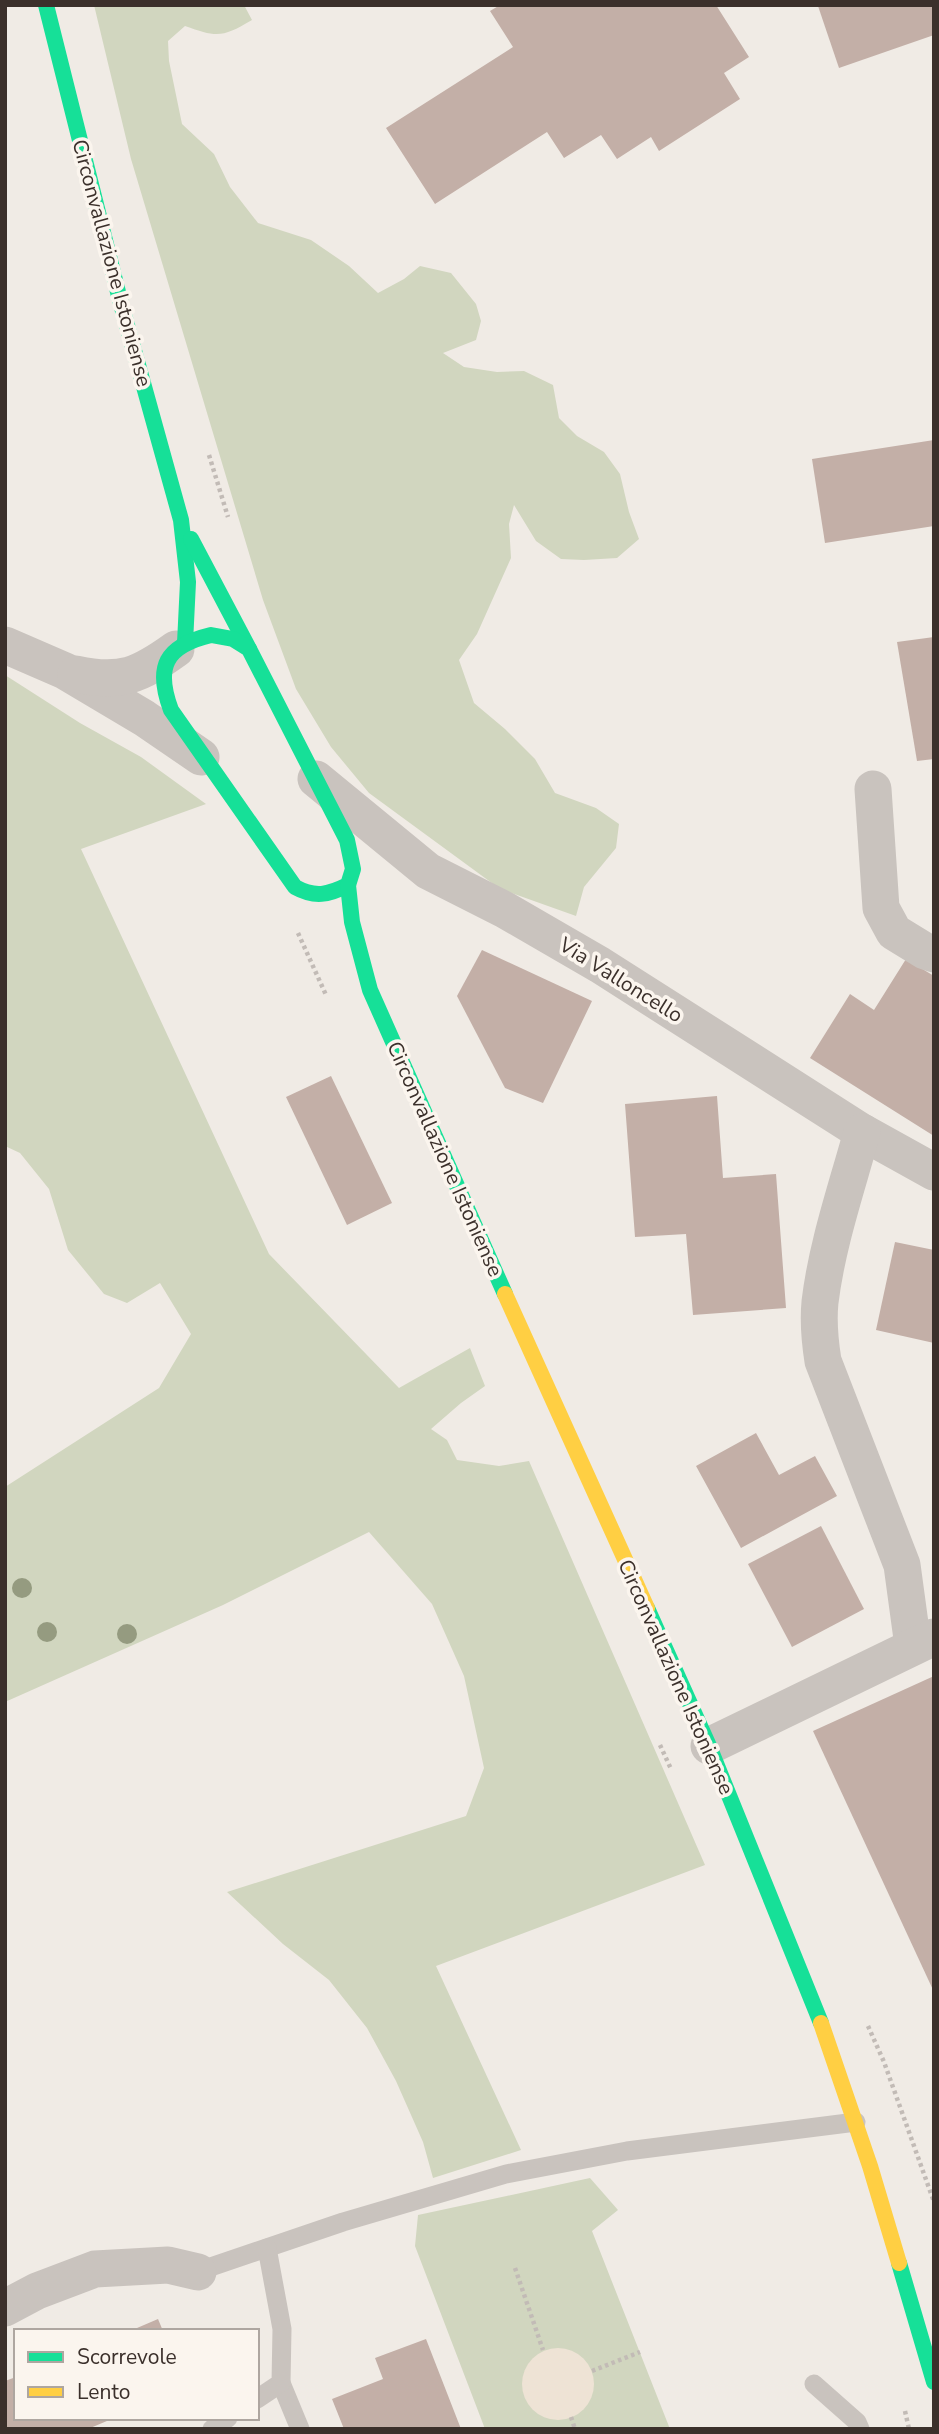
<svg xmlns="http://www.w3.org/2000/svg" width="939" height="2434" viewBox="0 0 939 2434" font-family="'Nunito Sans',sans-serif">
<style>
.green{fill:#d1d6bf}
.plaza{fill:#eee3d5}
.building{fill:#c3afa7}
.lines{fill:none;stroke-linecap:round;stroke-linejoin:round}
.path{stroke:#c2bbb6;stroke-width:4.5;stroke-dasharray:3.5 3.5;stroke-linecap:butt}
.lane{stroke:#c9c3be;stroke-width:19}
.street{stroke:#c9c3be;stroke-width:37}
.fast{stroke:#16e098;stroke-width:16}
.slow{stroke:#ffcf43;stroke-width:16}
.tree{fill:#959b80}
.labels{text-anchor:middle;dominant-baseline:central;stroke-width:7;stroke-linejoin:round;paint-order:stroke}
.street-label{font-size:21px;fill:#3b302b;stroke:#fbf5ee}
</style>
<rect width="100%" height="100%" fill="#f0ebe5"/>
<!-- green -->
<g class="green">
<path d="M94 5H244L252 20C223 37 218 38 185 26L168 41 169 61 182 124 214 154 230 187 258 223 311 240 349 266 378 293 404 279 420 266 451 273 476 304 481 321 476 340 443 353 464 367 497 372 524 371 553 385 559 418 577 436 604 452 620 474 629 512 639 539 617 558 584 560 561 559 536 541 514 505 509 524 511 558 477 634 459 660 474 703 505 729 535 759 555 793 596 808 619 824 616 848 584 887 576 916 500 889 369 793 331 747 296 689 263 600 131 159Z"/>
<polygon points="5,675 80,723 141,757 206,804 81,849 269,1254 399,1388 470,1348 485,1386 461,1403 431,1429 447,1440 457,1460 499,1466 529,1461 705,1865 436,1966 521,2150 433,2178 423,2142 396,2081 367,2028 329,1980 283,1944 227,1892 466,1816 484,1768 464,1676 432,1604 369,1532 223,1605 5,1702 5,1487 159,1388 191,1334 160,1283 127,1303 104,1294 68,1250 49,1189 20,1153 5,1146"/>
<polygon points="590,2178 618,2210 592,2231 670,2429 485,2429 415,2246 418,2215"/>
</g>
<!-- plaza -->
<circle class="plaza" cx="558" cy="2384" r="36"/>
<!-- building -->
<g class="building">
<polygon points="500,5 716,5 749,57 724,73 740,99 659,151 651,137 617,159 601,135 564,158 547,132 435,204 386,128 513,47 490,11"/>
<polygon points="821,5 934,5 934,35 839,68 818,6"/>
<polygon points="934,440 934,526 825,543 812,459"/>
<polygon points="934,637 934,759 917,761 897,642"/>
<polygon points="482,950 592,1001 543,1103 505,1088 457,996"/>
<polygon points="906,959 934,976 934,1136 810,1058 850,994 874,1010"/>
<polygon points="331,1076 392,1203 347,1225 286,1097"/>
<polygon points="717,1096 723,1178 776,1174 786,1308 693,1315 686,1234 635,1237 625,1104"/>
<polygon points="895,1242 934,1250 934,1343 876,1330"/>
<polygon points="756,1433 779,1475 815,1456 837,1496 741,1548 696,1466"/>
<polygon points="821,1526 864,1609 792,1647 748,1564"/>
<polygon points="934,1676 934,1992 813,1731"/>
<polygon points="158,2319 163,2331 130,2331"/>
<polygon points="426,2339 461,2429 344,2429 332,2399 383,2379 375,2358"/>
<polygon points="16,2377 16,2418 114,2418 88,2429 6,2429 5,2381"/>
</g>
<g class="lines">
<!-- path -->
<g class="path">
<polyline points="209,455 228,517"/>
<polyline points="298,933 326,995"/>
<polyline points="660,1745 671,1769"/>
<polyline points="868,2026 884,2062 934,2202"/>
<polyline points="515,2268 543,2350"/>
<polyline points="592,2371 640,2352"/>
<polyline points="905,2411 909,2429"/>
<polyline points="571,2417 575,2429"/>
</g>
<!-- lane -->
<g class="lane">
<polyline points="190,2274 343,2222 506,2174 627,2151 856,2122"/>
<polyline points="281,2383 300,2429"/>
<polyline points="814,2384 857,2422 860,2429"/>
<polyline points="257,2399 281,2383 282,2329 267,2248"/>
<polyline points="212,2429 228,2418"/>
</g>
<!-- street -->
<g class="street">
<polyline points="5,645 65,671 144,718 201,757"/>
<path d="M76 674C121 684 140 675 176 649"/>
<polyline points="316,779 428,871 505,910 600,965 862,1132 934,1172"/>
<polyline points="873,789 881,908 894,932 925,951 934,954"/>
<path d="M862 1132C847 1187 827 1244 820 1302 818 1322 820 1342 823 1361L902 1565 913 1646"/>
<polyline points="709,1746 934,1637"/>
<polyline points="5,2308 37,2291 95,2269 168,2265 198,2272"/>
</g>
<!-- fast -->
<g class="fast">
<polyline points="46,5 120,300 181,520 188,582 185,643"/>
<polyline points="191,539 249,649"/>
<path d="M211 635 233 639 249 649 347 840 353 869 348 885C328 895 315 898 295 887L171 710C155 667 165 646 211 635Z"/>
<polyline points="348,885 352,922 370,990 505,1294"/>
<polyline points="647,1608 709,1746 821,2023"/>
<polyline points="899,2263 934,2382"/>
</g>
<!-- slow -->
<g class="slow">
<polyline points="505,1294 647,1608"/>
<polyline points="821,2023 870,2166 899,2263"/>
</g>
</g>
<!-- trees -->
<g class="tree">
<circle cx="22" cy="1588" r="10"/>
<circle cx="47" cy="1632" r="10"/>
<circle cx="127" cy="1634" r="10"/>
</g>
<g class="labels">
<!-- street labels -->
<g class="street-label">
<text transform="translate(112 263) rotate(75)">Circonvallazione Istoniense</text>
<text transform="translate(621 980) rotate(32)">Via Valloncello</text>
<text transform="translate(445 1159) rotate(66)">Circonvallazione Istoniense</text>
<text transform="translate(676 1677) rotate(66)">Circonvallazione Istoniense</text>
</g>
</g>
<!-- border -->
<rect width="939" height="2434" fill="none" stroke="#3b302b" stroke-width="14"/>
<!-- legend -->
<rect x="14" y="2329" width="245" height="91" fill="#fbf5ee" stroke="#aea6a0" stroke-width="2"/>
<rect x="28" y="2352" width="35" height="10" fill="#16e098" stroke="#aea6a0" stroke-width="2"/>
<text x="77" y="2364" font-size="21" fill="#3b302b">Scorrevole</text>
<rect x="28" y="2387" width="35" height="10" fill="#ffcf43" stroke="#aea6a0" stroke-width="2"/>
<text x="77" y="2399" font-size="21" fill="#3b302b">Lento</text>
</svg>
